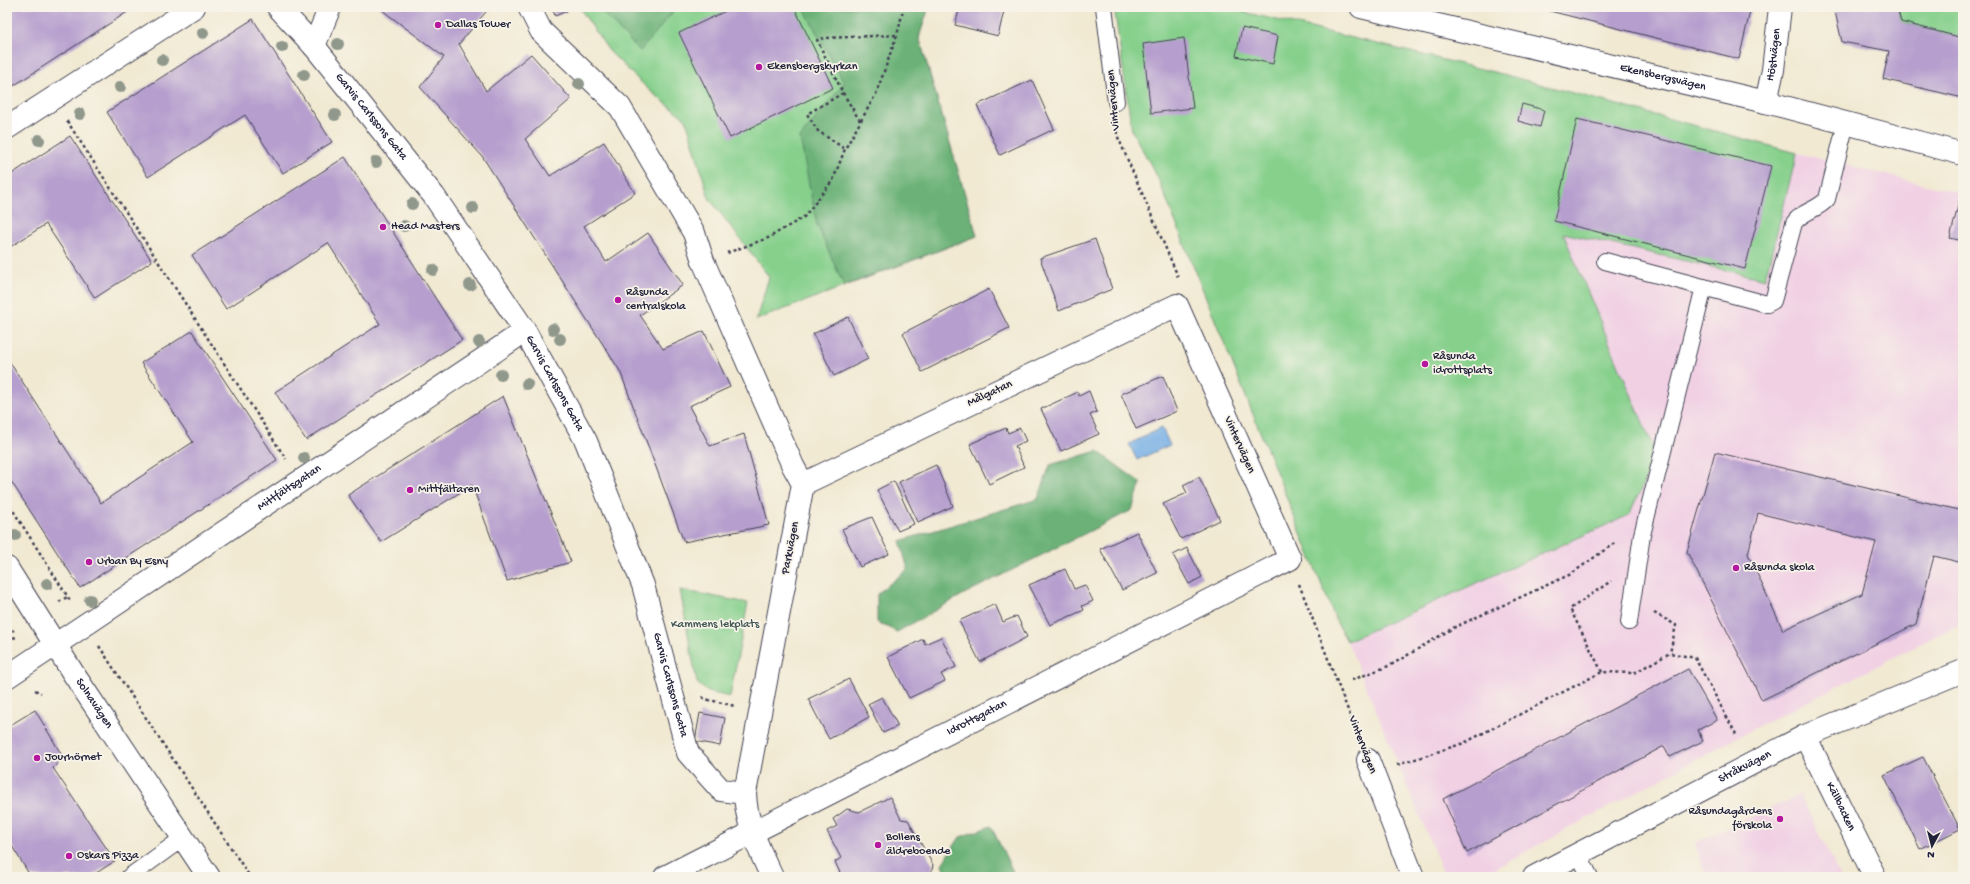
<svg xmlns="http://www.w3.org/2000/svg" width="1970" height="884" viewBox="0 0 1970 884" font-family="'Gochi Hand',sans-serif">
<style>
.built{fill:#f1d0e4}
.green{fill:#86d08c;stroke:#547964}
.forest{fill:#6cb278;stroke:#476a5a}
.water{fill:#75aee5;stroke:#4c6890}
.building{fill:#b69fce;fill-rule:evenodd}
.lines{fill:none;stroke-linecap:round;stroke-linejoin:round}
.service-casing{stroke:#414052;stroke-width:18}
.pedestrian-casing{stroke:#414052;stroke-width:24}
.minor-casing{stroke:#414052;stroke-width:24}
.tertiary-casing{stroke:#414052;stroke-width:24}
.path{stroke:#414052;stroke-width:2.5;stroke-dasharray:3 3;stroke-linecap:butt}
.service{stroke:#fff;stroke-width:16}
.pedestrian{stroke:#fff;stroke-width:22}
.minor{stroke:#fff;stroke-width:22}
.tertiary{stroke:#fff;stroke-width:22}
.tree{fill:#90988c}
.poi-dot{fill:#b5179e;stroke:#f7f3e8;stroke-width:1.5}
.labels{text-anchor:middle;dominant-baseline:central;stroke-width:3.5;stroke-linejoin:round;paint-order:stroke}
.poi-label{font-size:12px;fill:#22223b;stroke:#f7f3e8;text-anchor:start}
.street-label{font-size:12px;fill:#22223b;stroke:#f7f3e8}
.park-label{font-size:12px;fill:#405653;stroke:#f7f3e8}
</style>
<rect width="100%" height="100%" fill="#f7f3e8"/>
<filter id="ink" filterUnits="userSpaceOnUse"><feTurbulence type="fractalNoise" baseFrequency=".025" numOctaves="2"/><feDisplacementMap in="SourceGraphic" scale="8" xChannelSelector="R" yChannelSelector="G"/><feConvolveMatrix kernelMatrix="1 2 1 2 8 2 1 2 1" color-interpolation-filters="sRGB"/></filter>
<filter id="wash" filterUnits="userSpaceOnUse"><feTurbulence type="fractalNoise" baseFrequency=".012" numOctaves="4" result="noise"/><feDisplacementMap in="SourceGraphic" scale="16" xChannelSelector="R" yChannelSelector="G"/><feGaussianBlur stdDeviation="0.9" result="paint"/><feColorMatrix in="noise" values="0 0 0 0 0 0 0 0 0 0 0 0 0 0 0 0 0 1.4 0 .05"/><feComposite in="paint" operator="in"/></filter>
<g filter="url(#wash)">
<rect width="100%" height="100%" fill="#f1e9d2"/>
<!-- built -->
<g class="built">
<polygon points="1797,153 1963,194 1963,622 1736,738 1479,877 1445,877 1347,641 1629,514 1654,449 1563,233 1765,279"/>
<polygon points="1800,795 1841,877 1706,877 1695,843"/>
</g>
<!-- green -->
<g class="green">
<polygon points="579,7 929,7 919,37 977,236 756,320 769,277 709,198 686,119 650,91 609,51"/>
<polygon points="1114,7 1223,7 1498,73 1797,153 1765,279 1563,233 1654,449 1655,459 1629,515 1347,641 1337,623 1157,176 1132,131"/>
<polygon points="1897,7 1963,7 1963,38 1901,22"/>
<polygon points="680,590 748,603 730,697 708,692 697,683"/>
</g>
<!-- forest -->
<g class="forest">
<polygon points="597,7 677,7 640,51"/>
<polygon points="803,7 929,7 919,37 977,236 844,286 817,225 800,138 844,83"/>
<polygon points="1097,451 1141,483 1132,510 964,594 897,632 877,622 877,594 908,569 900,541 1038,499 1050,465"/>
<polygon points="991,826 1013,872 1009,877 947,877 942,864 960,837"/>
</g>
<!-- water -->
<polygon class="water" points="1162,428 1170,445 1137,460 1129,444"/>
<g id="blocks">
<!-- building -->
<g class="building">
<polygon points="7,7 135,7 7,90"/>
<polygon points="378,7 490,7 459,44 486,91 531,54 571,99 525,139 550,176 604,142 635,193 584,226 606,262 648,233 683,285 640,315 663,349 704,331 730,387 689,406 710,446 744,434 769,525 684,542 620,371 482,156 420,87 444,57"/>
<polygon points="552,7 566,7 567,11 555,16"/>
<polygon points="734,7 794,7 833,88 730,138 679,33"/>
<polygon points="960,7 1005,7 998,36 955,25"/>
<polygon points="1534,7 1751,7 1739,59"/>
<polygon points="1834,7 1897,7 1901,22 1963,38 1963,98 1883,79 1889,51 1842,42"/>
<polygon points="253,19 332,142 283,173 245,115 148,177 107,112"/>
<polygon points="1242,28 1278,36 1273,64 1236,56"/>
<polygon points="1184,38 1193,108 1151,113 1143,44"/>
<polygon points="1032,80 1054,129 1000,155 977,105"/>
<polygon points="1522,104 1544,110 1540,127 1518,121"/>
<polygon points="1577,119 1771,166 1745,269 1554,221"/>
<polygon points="70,136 152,261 95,298 46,224 7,249 7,177"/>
<polygon points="345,157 462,340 306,440 275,392 380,324 328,243 226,309 192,255"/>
<polygon points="1961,194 1963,195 1963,241 1950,238"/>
<polygon points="1095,239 1112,289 1059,311 1040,258"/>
<polygon points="989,289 1009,328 922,372 903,333"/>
<polygon points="848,317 868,359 834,376 813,334"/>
<polygon points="192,331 277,460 80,588 7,475 7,358 101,503 193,442 141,363"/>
<polygon points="1163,376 1177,411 1136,429 1121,394"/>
<polygon points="1089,391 1097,412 1090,415 1099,434 1061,451 1041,409 1078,392 1079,396"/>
<polygon points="503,396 571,562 507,581 472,485 381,542 348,495"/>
<polygon points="1006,428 1008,433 1020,428 1026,441 1015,446 1024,467 989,484 970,444"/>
<path d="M1715 452 1963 511V563L1934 556 1916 624 1762 700 1687 552ZM1758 513 1876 542 1862 594 1783 630 1748 554Z"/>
<polygon points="936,465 953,506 918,522 899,482"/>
<polygon points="1199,477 1220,520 1181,539 1163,504 1187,493 1183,485"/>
<polygon points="894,481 914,524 898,531 877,490"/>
<polygon points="872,517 889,554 860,567 842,529"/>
<polygon points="1137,532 1157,573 1122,590 1100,549"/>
<polygon points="1187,548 1202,577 1189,584 1173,555"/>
<polygon points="1065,569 1074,589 1085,585 1093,601 1082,606 1084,610 1050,625 1029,585"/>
<polygon points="995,604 1003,622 1017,616 1027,637 980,662 959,621"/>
<polygon points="941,637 956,667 941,674 945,681 909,698 888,657 923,639 925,644"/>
<polygon points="1688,669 1717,720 1698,730 1703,741 1670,757 1664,746 1467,853 1443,799"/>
<polygon points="849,679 869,717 829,739 808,699"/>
<polygon points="882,697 898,726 883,733 868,704"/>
<polygon points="35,710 63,757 53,768 115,861 90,877 31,877 7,838 7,727"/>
<polygon points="700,713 725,718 720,746 695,741"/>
<polygon points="1923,757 1960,829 1920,849 1884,775"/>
<polygon points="890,797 901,819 908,820 933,865 931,875 932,877 842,877 835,862 841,858 827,831 837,826 833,819 847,809 859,812"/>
</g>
</g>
</g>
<g filter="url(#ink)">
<use href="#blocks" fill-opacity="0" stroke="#414052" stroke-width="1"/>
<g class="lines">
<defs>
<g id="service">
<polyline points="1104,7 1116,102"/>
<path d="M1605 261 1767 304 1773 301 1794 223C1802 211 1818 210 1827 199L1846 123"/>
<polyline points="1629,622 1642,535 1704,287"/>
<polyline points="1578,853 1590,877"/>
<polyline points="129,877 183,838"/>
</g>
<polyline id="pedestrian" points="314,46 330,7"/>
<g id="minor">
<path id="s1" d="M278 7 314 46 434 196 525 331 586 441 643 585 688 753 721 790 745 793"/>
<path d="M529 7 541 31 620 107 694 233 703 261 793 466 803 484 745 793C746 824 759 849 772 877"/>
<path id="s2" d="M1361 7 1766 102 1963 154"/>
<path id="s3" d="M1766 102 1773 70 1780 7"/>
<polyline points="7,128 194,7"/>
<path id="s4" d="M7 677 525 331"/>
<path id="s5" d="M1805 736 1875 877"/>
<polyline points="1368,760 1413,877"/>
<path id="s6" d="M665 877 1290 559 1177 305 803 484"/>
<path id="s7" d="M1534 877 1805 736 1963 671"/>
</g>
<g id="tertiary">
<path id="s8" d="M7 568 73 673 209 877"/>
</g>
</defs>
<!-- service casing -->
<use href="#service" class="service-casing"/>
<!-- pedestrian casing -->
<use href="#pedestrian" class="pedestrian-casing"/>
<!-- minor casing -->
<use href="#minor" class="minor-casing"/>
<!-- tertiary casing -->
<use href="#tertiary" class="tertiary-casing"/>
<!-- path -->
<g class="path">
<polyline points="843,93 807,114 818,131 845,149"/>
<polyline points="67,121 286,459"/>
<polyline points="860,121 843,93 817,40 824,38 897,35"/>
<polyline points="1117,125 1117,135 1179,279"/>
<polyline points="727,253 768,238 804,217 833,180 845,149 876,94 897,35 904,7"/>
<polyline points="7,501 71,602"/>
<polyline points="1299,584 1358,736"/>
<polyline points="59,602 67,597"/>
<polyline points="1654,613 1676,625 1670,653"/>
<polyline points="7,634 14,630"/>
<polyline points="7,636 17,638"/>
<polyline points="99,646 250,877"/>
<polyline points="1602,672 1570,609 1611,581"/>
<polyline points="1352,680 1391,665 1453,628 1571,574 1616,542"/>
<polyline points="35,690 41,693"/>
<polyline points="702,697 705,699 735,706"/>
<polyline points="1397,765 1464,743 1602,672 1634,673 1670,653 1695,658 1737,736"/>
<polyline points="99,877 106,873"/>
</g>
<!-- service -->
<use href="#service" class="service"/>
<!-- pedestrian -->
<use href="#pedestrian" class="pedestrian"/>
<!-- minor -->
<use href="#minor" class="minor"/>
<!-- tertiary -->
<use href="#tertiary" class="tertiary"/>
</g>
<!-- trees -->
<g class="tree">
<circle cx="203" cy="33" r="6"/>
<circle cx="338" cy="44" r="6"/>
<circle cx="282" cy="47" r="6"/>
<circle cx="162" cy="60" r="6"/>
<circle cx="304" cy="75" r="6"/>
<circle cx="579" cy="84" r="6"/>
<circle cx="120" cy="87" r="6"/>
<circle cx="80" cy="114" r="6"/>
<circle cx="335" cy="115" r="6"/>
<circle cx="39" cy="140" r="6"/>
<circle cx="376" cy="162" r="6"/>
<circle cx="412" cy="204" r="6"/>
<circle cx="473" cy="208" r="6"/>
<circle cx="404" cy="226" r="6"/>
<circle cx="433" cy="270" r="6"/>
<circle cx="470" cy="285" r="6"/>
<circle cx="553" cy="329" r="6"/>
<circle cx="560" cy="339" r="6"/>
<circle cx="479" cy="342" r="6"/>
<circle cx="501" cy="375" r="6"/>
<circle cx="527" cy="384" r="6"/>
<circle cx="304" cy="458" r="6"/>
<circle cx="15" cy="535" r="6"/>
<circle cx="47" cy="584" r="6"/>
<circle cx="90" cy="600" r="6"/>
</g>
</g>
<!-- markers -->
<g class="poi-dot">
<circle cx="438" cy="25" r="4"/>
<circle cx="759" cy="67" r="4"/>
<circle cx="383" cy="227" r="4"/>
<circle cx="618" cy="300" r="4"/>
<circle cx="1425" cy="364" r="4"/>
<circle cx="410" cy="490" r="4"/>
<circle cx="89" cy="562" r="4"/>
<circle cx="1736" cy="568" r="4"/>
<circle cx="37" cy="758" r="4"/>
<circle cx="1780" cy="819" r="4"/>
<circle cx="878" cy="845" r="4"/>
<circle cx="69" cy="856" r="4"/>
</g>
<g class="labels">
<!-- poi labels -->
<g class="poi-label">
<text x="446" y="25">Dallas Tower</text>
<text x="767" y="67">Ekensbergskyrkan</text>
<text x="391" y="227">Head Masters</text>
<text x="626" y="293">Råsunda<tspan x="626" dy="14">centralskola</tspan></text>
<text x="1433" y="357">Råsunda<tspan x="1433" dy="14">idrottsplats</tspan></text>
<text x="418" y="490">Mittfältaren</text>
<text x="97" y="562">Urban By Esny</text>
<text x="1744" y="568">Råsunda skola</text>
<text x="45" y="758">Jourhörnet</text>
<text x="1772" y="812" text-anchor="end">Råsundagårdens<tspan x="1772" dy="14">förskola</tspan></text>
<text x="886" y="838">Bollens<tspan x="886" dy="14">äldreboende</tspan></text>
<text x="77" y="856">Oskars Pizza</text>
</g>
<!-- street labels -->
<g class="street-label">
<text stroke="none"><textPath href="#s3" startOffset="48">Höstvägen</textPath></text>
<text stroke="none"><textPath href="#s2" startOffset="310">Ekensbergsvägen</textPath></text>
<text transform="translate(1114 100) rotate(-95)">Vintervägen</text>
<text stroke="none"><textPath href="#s1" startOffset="144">Garvis Carlssons Gata</textPath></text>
<text stroke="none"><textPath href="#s1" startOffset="468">Garvis Carlssons Gata</textPath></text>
<text transform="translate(990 394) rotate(-25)">Målgatan</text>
<text transform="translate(1239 445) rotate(66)">Vintervägen</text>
<text stroke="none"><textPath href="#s4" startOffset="340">Mittfältsgatan</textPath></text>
<text transform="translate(791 548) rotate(-79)">Parkvägen</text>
<text stroke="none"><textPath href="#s1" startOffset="792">Garvis Carlssons Gata</textPath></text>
<text stroke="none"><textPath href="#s8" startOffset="161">Solnavägen</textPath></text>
<text stroke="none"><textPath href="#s6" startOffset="350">Idrottsgatan</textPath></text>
<text transform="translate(1362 745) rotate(69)">Vintervägen</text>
<text stroke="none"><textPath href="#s7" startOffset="238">Stråkvägen</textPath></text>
<text stroke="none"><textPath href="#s5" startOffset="79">Källbacken</textPath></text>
</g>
<!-- park labels -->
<g class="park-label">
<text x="715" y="625">Kammens lekplats</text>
</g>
</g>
<!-- margin -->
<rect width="1970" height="884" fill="none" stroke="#f7f3e8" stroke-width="24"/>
<!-- north arrow -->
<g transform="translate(1932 846) rotate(187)" stroke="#f7f3e8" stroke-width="3" paint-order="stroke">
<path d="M0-3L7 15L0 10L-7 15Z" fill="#22223b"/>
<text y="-6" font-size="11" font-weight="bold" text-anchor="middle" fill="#22223b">N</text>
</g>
</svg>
